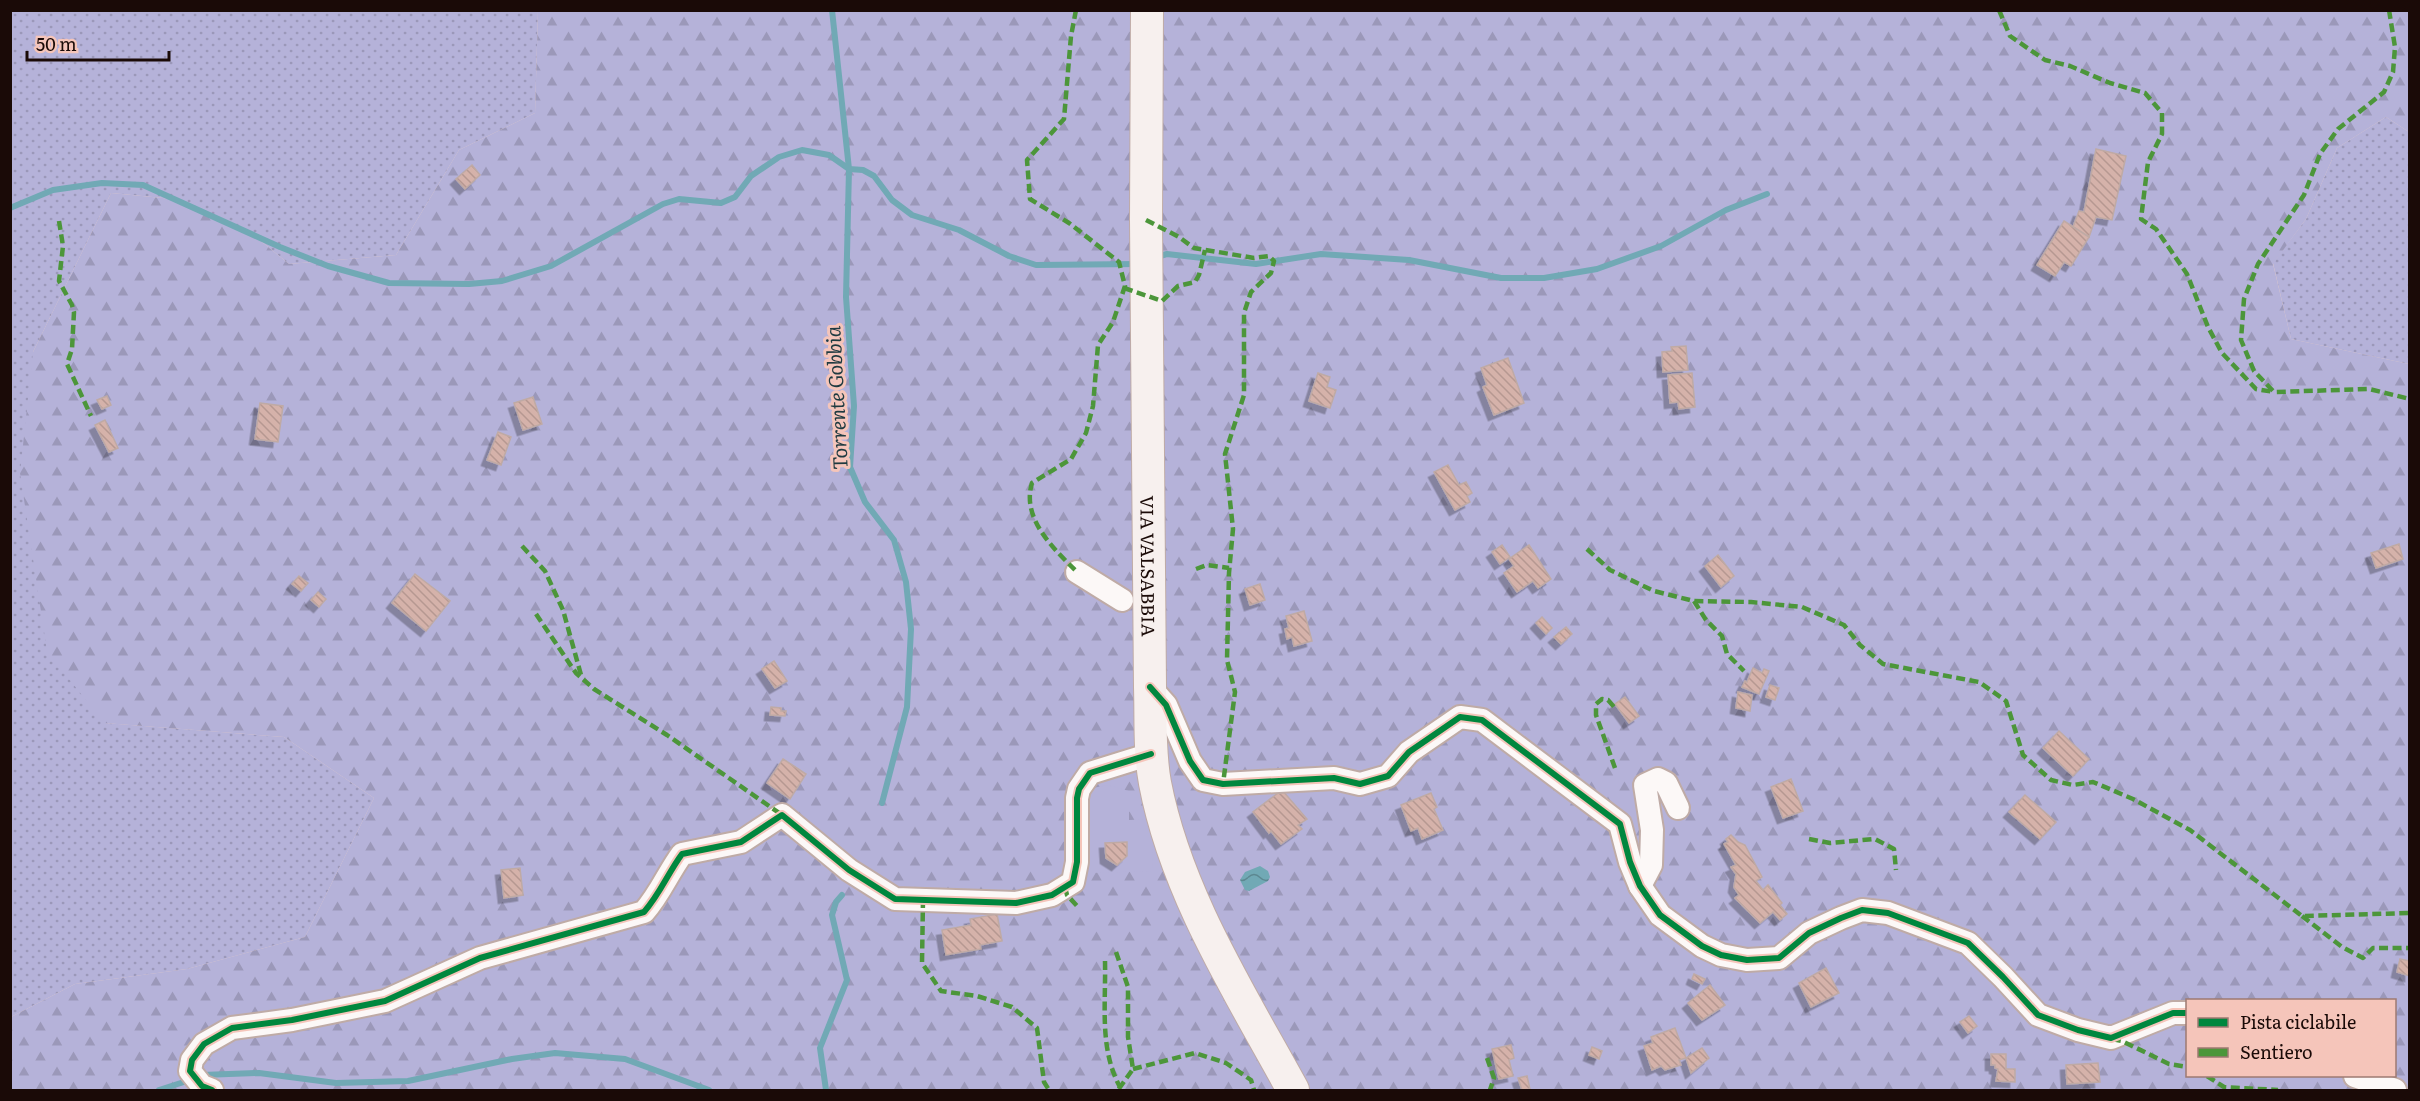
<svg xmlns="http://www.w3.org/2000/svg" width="2420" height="1101" viewBox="0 0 2420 1101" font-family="Literata,serif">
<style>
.grass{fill:url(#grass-dots)}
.forest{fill:url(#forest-firs);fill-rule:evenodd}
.garden{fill:#b5b2d9}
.water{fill:url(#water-waves)}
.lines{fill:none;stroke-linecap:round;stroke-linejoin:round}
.stream{stroke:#71a9b5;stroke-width:6}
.building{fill:url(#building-back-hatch);stroke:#bfaaa5;stroke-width:1.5;filter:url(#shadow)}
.street-casing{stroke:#bfaba6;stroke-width:26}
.secondary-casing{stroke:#bfaba6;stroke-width:34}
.street{stroke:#fcf8f7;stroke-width:22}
.secondary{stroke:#f7f0ee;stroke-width:32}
.quiet{stroke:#4c963a;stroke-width:4.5;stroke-dasharray:9 4.5;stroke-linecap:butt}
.cycleway-casing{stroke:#f5c5ba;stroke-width:10}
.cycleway{stroke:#00873e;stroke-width:6}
.labels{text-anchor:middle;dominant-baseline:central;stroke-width:6;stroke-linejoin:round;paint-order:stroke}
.street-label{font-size:18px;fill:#1a0a07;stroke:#f5c5ba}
.water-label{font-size:20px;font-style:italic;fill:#1e3a40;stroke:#f5c5ba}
</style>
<defs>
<pattern id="grass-dots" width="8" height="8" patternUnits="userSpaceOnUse" patternTransform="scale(1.5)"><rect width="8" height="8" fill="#b5b2d9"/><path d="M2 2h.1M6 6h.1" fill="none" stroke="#9b98b9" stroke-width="1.8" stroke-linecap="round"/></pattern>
<pattern id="forest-firs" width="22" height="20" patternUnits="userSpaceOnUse" patternTransform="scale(1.5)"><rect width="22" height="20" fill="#b5b2d9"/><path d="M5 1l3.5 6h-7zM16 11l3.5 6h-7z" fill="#9b98b9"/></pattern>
<pattern id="water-waves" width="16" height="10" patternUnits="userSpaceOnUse" patternTransform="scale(1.5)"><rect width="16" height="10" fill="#71a9b5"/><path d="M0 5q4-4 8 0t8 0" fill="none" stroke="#5c8891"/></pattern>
<pattern id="building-back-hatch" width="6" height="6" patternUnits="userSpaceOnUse" patternTransform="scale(1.5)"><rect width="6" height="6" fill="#d5b2aa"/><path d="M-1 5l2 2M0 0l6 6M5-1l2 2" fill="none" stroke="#b69891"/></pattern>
<filter id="shadow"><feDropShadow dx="-5.5" dy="5.5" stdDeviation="0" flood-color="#0004"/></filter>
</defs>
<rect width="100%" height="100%" fill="#e8cdc7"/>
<!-- grass -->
<g class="grass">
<polygon points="11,11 538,11 535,113 459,150 396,255 289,264 251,233 173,199 111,193 33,352 105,723 284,737 374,798 305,937 187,969 75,984 11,1017"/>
<polygon points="2386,117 2409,132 2409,364 2291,339 2273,263 2306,219 2337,148"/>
</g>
<!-- forest -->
<path class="forest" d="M538 11H2409V132L2386 117 2337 148 2306 219 2273 264 2291 339 2409 364V1090H11V1017L75 984 187 969 305 937 374 798 284 737 104 723 47 651 20 473 33 352 111 193 173 199 251 233 289 264 396 255 459 150 535 113ZM2188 1000H2394V1076H2188Z"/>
<!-- garden -->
<polygon class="garden" points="1107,785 1129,791 1129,820 1152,819 1153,871 1090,873 1090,796 1093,788"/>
<!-- water -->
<polygon class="water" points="1260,866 1268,871 1270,877 1268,881 1249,891 1245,890 1240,880 1245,872"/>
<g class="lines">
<!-- stream -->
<g class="stream">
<polyline points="832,10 849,169 846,297 854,406 850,467 865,502 894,540 906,582 911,629 907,707 882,803"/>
<polyline points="10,208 53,190 102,183 143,185 280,247 328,266 389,283 469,284 502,281 551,266 663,204 679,199 721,203 735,197 751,176 779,157 802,150 829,155 849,169 863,170 874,176 892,200 912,215 959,230 1009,256 1036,265 1138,264"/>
<polyline points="1156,257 1167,254 1256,264 1321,254 1409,260 1501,278 1544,278 1597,269 1661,246 1726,210 1767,194"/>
<polyline points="202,1075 259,1073 336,1083 408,1081 512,1059 555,1053 625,1059 709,1090"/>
<polyline points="159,1090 187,1081"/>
<polyline points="826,1090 820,1048 847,980 832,915 836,902 842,895"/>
</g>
</g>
<!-- building -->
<g class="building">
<polygon points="2096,149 2126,156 2112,220 2096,217 2089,237 2073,227 2079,211 2084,212"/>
<polygon points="472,165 480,175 465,189 456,179"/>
<polygon points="2064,221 2089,237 2071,266 2064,262 2055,276 2037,265"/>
<polygon points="1686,346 1688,370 1663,372 1662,352 1672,351 1671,347"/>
<polygon points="1508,358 1524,403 1494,415 1483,387 1487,385 1481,368"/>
<polygon points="1318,373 1330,377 1327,387 1336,390 1330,408 1309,401"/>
<polygon points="1692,373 1695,407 1679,409 1678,402 1670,403 1668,375"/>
<polygon points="107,396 111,405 102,409 97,400"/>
<polygon points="533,397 542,424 523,430 514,403"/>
<polygon points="260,403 283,406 278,442 255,439"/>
<polygon points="105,420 118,448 109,452 95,425"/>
<polygon points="498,432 511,437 501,465 487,460"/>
<polygon points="1448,465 1459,485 1466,482 1472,493 1467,496 1470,502 1455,510 1434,472"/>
<polygon points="2399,544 2403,559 2376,568 2371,553"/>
<polygon points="1502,545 1510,557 1500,564 1492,552"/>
<polygon points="1529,545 1551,579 1538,588 1533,581 1517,592 1504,573 1514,566 1509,559"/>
<polygon points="1718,555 1734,576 1721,587 1705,566"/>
<polygon points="415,574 450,601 426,631 392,603"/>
<polygon points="299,576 308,583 301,591 292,584"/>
<polygon points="1260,584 1265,600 1250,605 1245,589"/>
<polygon points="318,592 326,599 319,607 311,600"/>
<polygon points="1304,611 1312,641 1294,646 1292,637 1287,639 1285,629 1289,628 1286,616"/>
<polygon points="1542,617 1552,628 1546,634 1536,623"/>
<polygon points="1566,627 1572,634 1561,644 1554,637"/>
<polygon points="774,661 787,681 775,688 762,669"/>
<polygon points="1753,668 1762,673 1764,669 1769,671 1759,694 1742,687 1745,681 1747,682"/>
<polygon points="1770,685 1779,688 1775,700 1766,697"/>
<polygon points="1738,692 1752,695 1750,711 1736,708"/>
<polygon points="1625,697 1639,716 1629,723 1615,704"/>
<polygon points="771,707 781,708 781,711 786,711 785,716 770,715"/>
<polygon points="2059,731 2089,759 2073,776 2043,748"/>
<polygon points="783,759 806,774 790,799 767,783"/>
<polygon points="1791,779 1803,811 1783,818 1771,787"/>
<polygon points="1282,790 1307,819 1298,825 1302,829 1281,844 1271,831 1269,833 1253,812"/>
<polygon points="1431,793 1437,807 1434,809 1443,830 1422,839 1418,828 1411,831 1401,805"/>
<polygon points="2025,795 2056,822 2040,839 2009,812"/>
<polygon points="1731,835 1738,842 1745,845 1762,877 1756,881 1763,890 1768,885 1782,903 1780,905 1787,914 1780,920 1773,912 1760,923 1735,898 1739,895 1734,887 1736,874 1731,867 1736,865 1724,844 1728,842 1726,839"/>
<polygon points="1127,842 1127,856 1117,865 1106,858 1105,843"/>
<polygon points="520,868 523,895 504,898 501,870"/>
<polygon points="997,914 1002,941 980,945 981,949 946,955 942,930 971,925 970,919"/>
<polygon points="2400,959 2410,961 2410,976 2397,972"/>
<polygon points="1826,968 1839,993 1811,1007 1799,983"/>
<polygon points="1694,974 1705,979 1702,984 1692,979"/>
<polygon points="1710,985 1725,1005 1702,1020 1688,1003"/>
<polygon points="1969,1016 1977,1026 1968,1033 1960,1022"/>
<polygon points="1675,1028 1686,1058 1679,1060 1681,1065 1665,1070 1661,1066 1652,1070 1644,1046 1653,1043 1651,1037"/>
<polygon points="1511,1045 1514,1058 1509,1060 1513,1076 1499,1079 1492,1049"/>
<polygon points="1592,1047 1602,1051 1599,1059 1589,1055"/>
<polygon points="1702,1048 1709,1058 1691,1073 1686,1058"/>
<polygon points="1991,1054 2006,1054 2006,1069 2015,1069 2015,1082 1996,1081 1998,1069 1995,1068 1995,1065 1991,1065"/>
<polygon points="2098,1063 2100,1082 2067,1084 2066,1065"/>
<polygon points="1527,1076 1530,1089 1522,1090 1518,1078"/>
</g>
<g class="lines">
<defs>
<g id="street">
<polyline points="1077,572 1122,600"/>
<polyline points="1150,687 1166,705 1190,761 1203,780 1223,784 1334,778 1360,784 1388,776 1409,752 1460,717 1482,720 1620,824 1630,862 1640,886 1660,915 1702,946 1721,955 1747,960 1779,958 1809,933 1841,918 1862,910 1888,913 1968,943 2003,977 2038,1015 2078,1030 2111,1038 2173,1013 2188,1013"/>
<polyline points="1640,886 1651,865 1652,830 1645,785 1658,779 1666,783 1678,808"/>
<polyline points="2355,1076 2395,1090"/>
<path d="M212 1090 202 1086 190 1071 192 1060 204 1044 232 1028 292 1020 385 1001 480 958 644 912C660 894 668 873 682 854L741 842 782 815 849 870 895 899 1016 903 1052 895 1073 882 1077 862V798L1079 789 1090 773 1151 754"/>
</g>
<g id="secondary">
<path id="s1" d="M1147 10 1146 220 1150 687C1151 719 1149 751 1155 783 1176 893 1240 993 1293 1090"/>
</g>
</defs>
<!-- street casing -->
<use href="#street" class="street-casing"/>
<!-- secondary casing -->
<use href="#secondary" class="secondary-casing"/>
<!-- street -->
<use href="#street" class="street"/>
<!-- secondary -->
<use href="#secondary" class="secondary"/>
<!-- quiet -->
<g class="quiet">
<path d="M1076 10 1071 36 1064 119 1027 160 1030 199 1069 223 1119 262 1125 286 1113 322 1098 345 1093 406 1086 433 1071 459 1032 483C1021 519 1054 549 1077 572"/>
<polyline points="1999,10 2010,36 2045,60 2070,66 2110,83 2145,93 2162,113 2162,134 2148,162 2141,219 2156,229 2187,274 2208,327 2222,353 2256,389 2274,392"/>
<polyline points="2389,10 2395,47 2393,72 2384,92 2338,129 2320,154 2304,195 2258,264 2244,299 2241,340 2254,371 2274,392 2369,389 2410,399"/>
<polyline points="1146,220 1179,237 1194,248 1254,258 1269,256 1274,261 1271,273 1251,292 1244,313 1244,395 1225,454 1233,529 1229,573 1227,660 1235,692 1223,784"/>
<polyline points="59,221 63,246 59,281 72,305 74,312 72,349 67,364 91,416"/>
<polyline points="1124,288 1162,301 1178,286 1195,282 1199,275 1205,250"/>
<polyline points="522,546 545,571 563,610 581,675"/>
<polyline points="1587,549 1610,570 1654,591 1694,601 1751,602 1802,607 1844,625 1860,645 1883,664 1979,682 2006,701 2023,755 2051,780 2073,785 2093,782 2133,799 2190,830 2302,916 2410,913"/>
<polyline points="1196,569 1207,565 1229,568"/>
<polyline points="1694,601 1706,620 1722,636 1727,654 1744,671"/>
<polyline points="536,614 576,673 594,689 667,735 782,815"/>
<polyline points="1615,768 1596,715 1596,704 1602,699 1608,700 1615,708"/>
<polyline points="1809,839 1830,843 1875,839 1894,849 1896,870"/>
<polyline points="1065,887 1067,895 1078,907"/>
<polyline points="923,899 922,963 941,991 977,996 1012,1007 1037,1028 1044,1082 1049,1090"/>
<polyline points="2302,916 2342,947 2363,958 2373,948 2410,948"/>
<polyline points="1116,952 1128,987 1128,1037 1133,1069 1118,1090"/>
<path d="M1105 961C1106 1004 1099 1049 1120 1087"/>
<polyline points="2112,1039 2122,1041 2169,1064 2188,1067"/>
<polyline points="1487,1058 1494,1078 1490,1090"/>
<polyline points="1133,1069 1195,1053 1226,1063 1251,1080 1254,1090"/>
<polyline points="2207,1076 2224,1087 2278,1090"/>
</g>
<defs>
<g id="cycleway">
<polyline points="1150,687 1166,705 1190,761 1203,780 1223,784 1334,778 1360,784 1388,776 1409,752 1460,717 1482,720 1620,824 1630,862 1640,886 1660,915 1702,946 1721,955 1747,960 1779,958 1809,933 1841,918 1862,910 1888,913 1968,943 2003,977 2038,1015 2078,1030 2111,1038 2173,1013 2188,1013"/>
<path d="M212 1090 202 1086 190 1071 192 1060 204 1044 232 1028 292 1020 385 1001 480 958 644 912C660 894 668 873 682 854L741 842 782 815 849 870 895 899 1016 903 1052 895 1073 882 1077 862V798L1079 789 1090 773 1151 754"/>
</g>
</defs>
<!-- cycleway casing -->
<use href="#cycleway" class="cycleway-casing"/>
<!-- cycleway -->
<use href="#cycleway" class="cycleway"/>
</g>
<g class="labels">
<!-- street labels -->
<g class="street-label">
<text stroke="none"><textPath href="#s1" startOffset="556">VIA VALSABBIA</textPath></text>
</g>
<!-- water labels -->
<g class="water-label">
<text transform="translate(835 398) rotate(-93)">Torrente Gobbia</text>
</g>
</g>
<!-- border -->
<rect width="2420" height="1101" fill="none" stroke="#1a0a07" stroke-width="24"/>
<!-- legend -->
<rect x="2186" y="999" width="210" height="78" fill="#f5c5ba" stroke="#9d7a72" stroke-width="1.5"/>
<rect x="2198" y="1018" width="30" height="9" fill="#00873e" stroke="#9d7a72" stroke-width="1.5"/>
<text x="2240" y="1029" font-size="18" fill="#1a0a07">Pista ciclabile</text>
<rect x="2198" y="1048" width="30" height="9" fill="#4c963a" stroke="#9d7a72" stroke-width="1.5"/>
<text x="2240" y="1059" font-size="18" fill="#1a0a07">Sentiero</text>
<!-- scale -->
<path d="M27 51v9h142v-9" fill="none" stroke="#1a0a07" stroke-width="3"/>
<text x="36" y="51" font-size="18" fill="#1a0a07" stroke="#f5c5ba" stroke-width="4.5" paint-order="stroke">50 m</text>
</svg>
